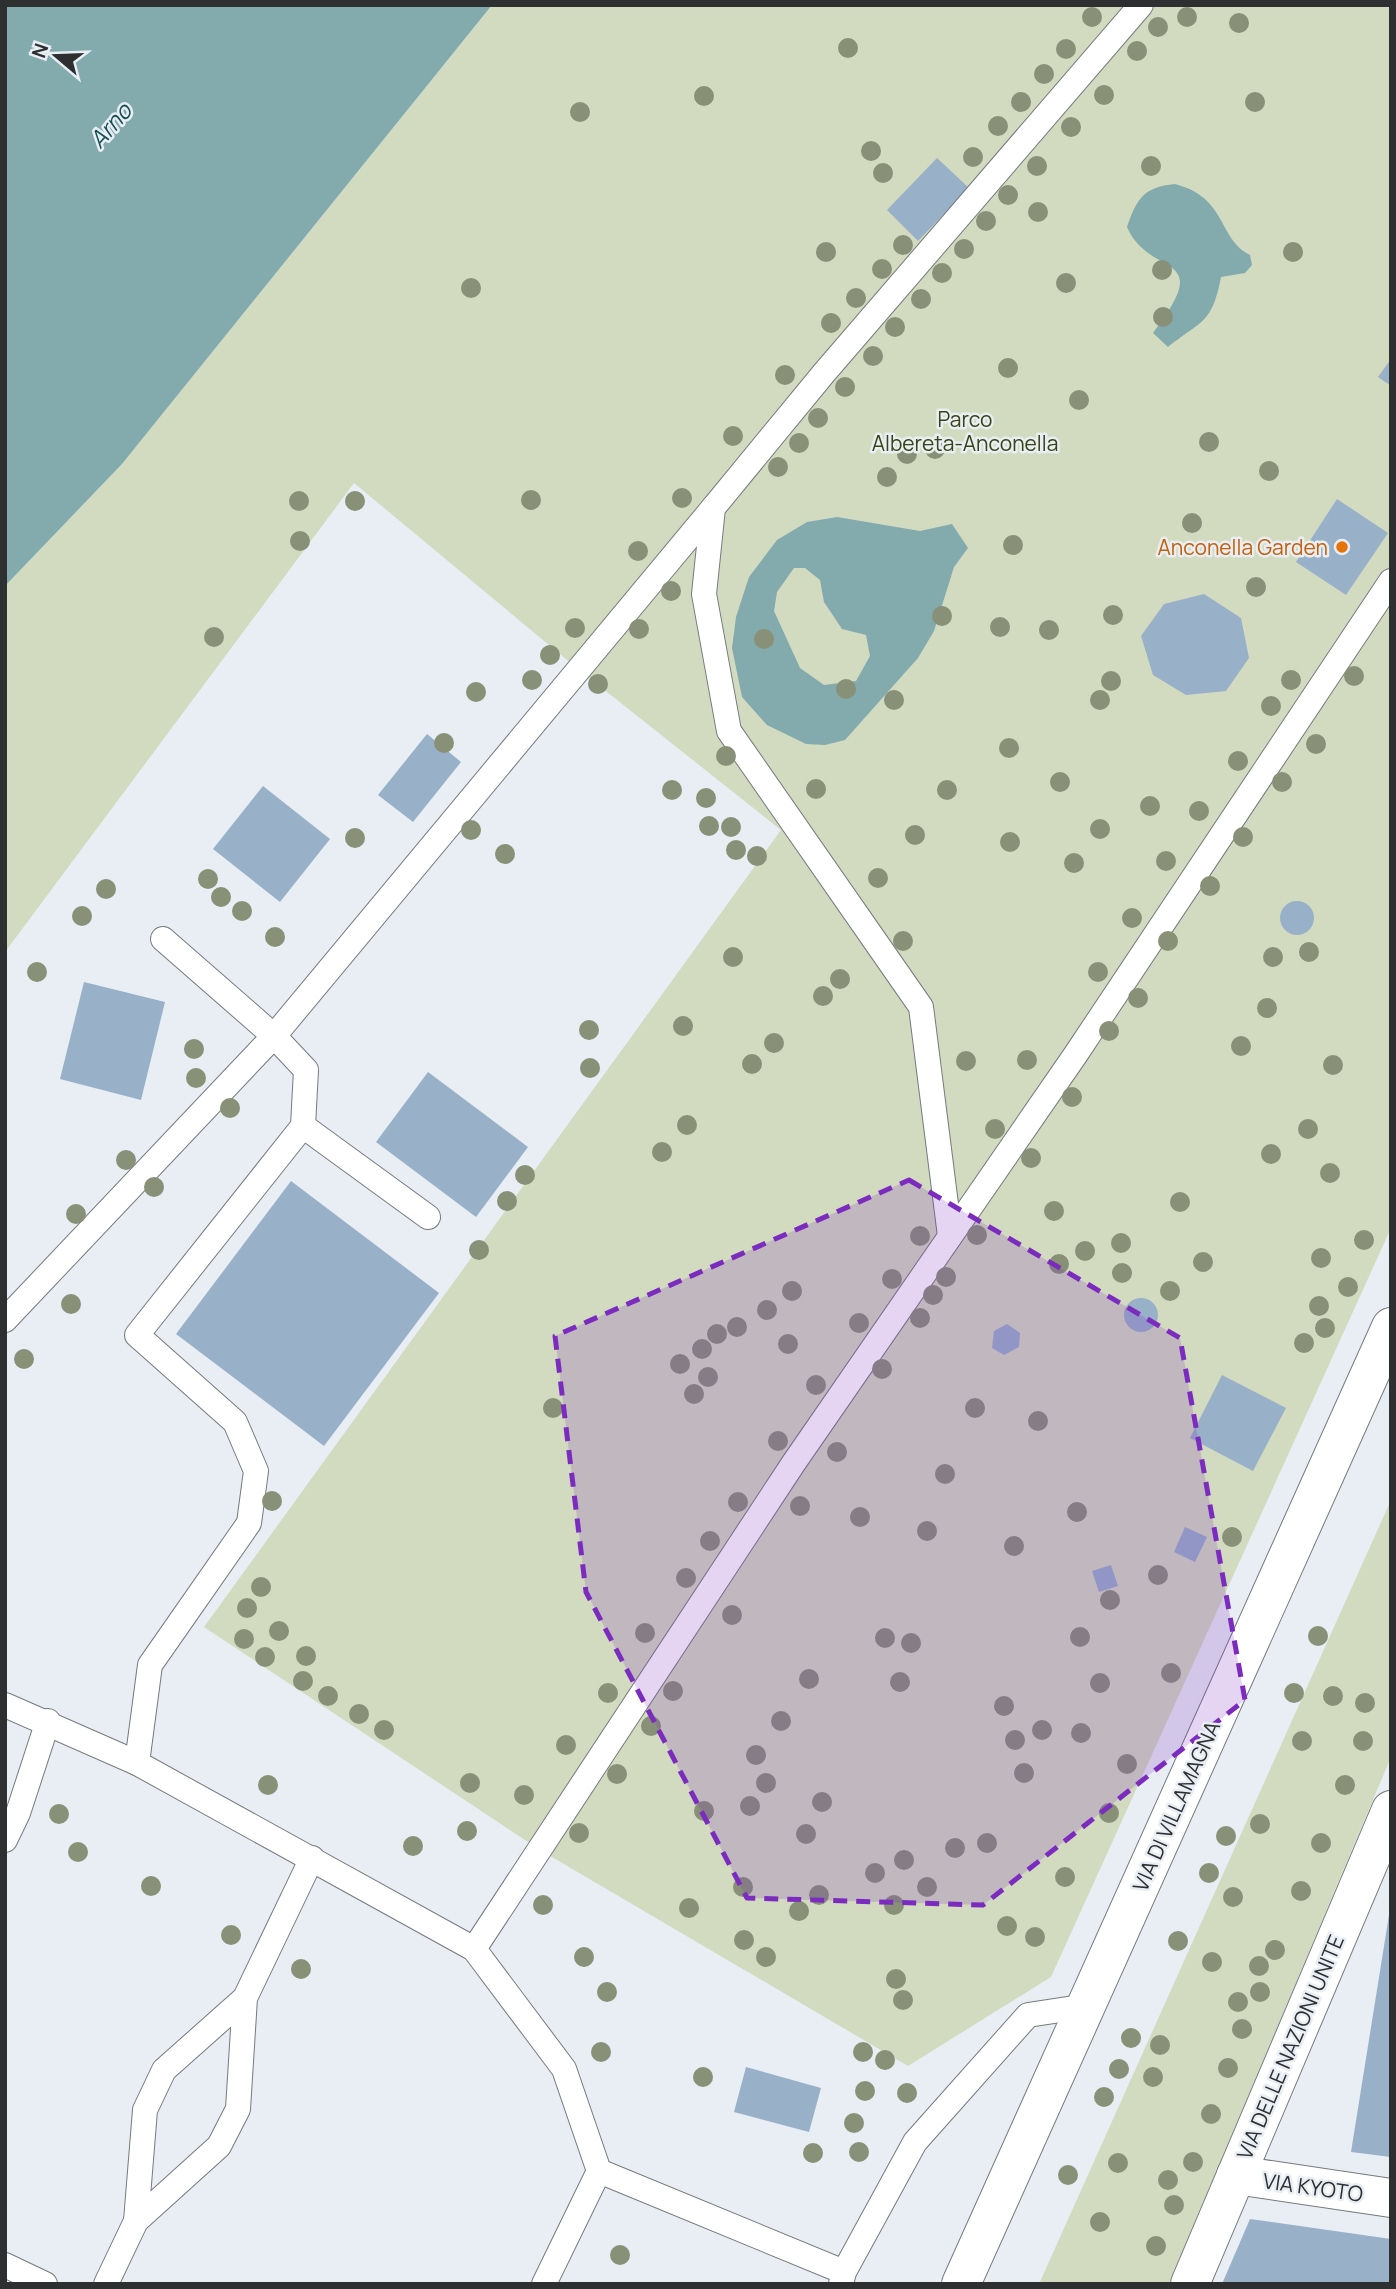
<svg xmlns="http://www.w3.org/2000/svg" width="1396" height="2289" viewBox="0 0 1396 2289" font-family="Manrope,sans-serif">
<style>
.green{fill:#d2dac0}
.water{fill:#83abae;fill-rule:evenodd}
.building{fill:#98b1c9}
.lines{fill:none;stroke-linecap:round;stroke-linejoin:round}
.lane-casing{stroke:#757a7e;stroke-width:26}
.street-casing{stroke:#757a7e;stroke-width:40}
.secondary-casing{stroke:#757a7e;stroke-width:40}
.lane{stroke:#fff;stroke-width:24}
.street{stroke:#fff;stroke-width:38}
.secondary{stroke:#fff;stroke-width:38}
.tree{fill:#889077}
.marked{fill:#7b2cbf;fill-opacity:0.2;stroke:#7b2cbf;stroke-width:5;stroke-dasharray:14 9;stroke-linejoin:round}
.food-dot{fill:#e8710a;stroke:#e8eef3;stroke-width:2.5}
.labels{text-anchor:middle;dominant-baseline:central;stroke-width:5;stroke-linejoin:round;paint-order:stroke}
.park-label{font-size:21px;fill:#394412;stroke:#e8eef3}
.food-label{font-size:21px;fill:#c56008;stroke:#e8eef3;text-anchor:end}
.street-label{font-size:21px;fill:#2d2f31;stroke:#e8eef3}
.water-label{font-size:23px;font-style:italic;fill:#165055;stroke:#e8eef3}
</style>
<rect width="100%" height="100%" fill="#e8eef3"/>
<!-- green -->
<g class="green">
<polygon points="492,5 1391,5 1391,1228 1051,1977 908,2066 540,1850 204,1627 781,830 578,669 354,483 5,952 5,586 122,464"/>
<polygon points="1391,1500 1391,1757 1169,2284 1039,2284"/>
</g>
<!-- water -->
<g class="water">
<polygon points="5,5 492,5 122,464 5,586"/>
<path d="M1175 184C1228 198 1217 238 1250 255L1252 265 1245 273 1221 277C1212 324 1202 320 1168 347L1153 333C1217 249 1150 280 1127 227 1137 198 1144 187 1175 184Z"/>
<path d="M837 517 920 531 952 524 968 548 954 567 934 631 918 658 845 740 825 745 806 744 767 725 742 697 732 648 736 617 749 577 777 540 807 522ZM794 568H805L820 580 824 602 842 629 866 635 870 656 856 681 824 685 800 668 774 611 777 592Z"/>
</g>
<!-- building -->
<g class="building">
<polygon points="937,158 969,188 918,241 887,210"/>
<polygon points="1391,359 1391,386 1378,377"/>
<polygon points="1337,499 1388,533 1346,595 1296,562"/>
<polygon points="1204,594 1241,618 1249,658 1226,691 1186,695 1153,675 1141,636 1164,604"/>
<polygon points="427,734 461,762 413,822 378,795"/>
<polygon points="263,786 330,839 280,902 213,849"/>
<circle cx="1297" cy="918" r="17"/>
<polygon points="84,982 165,1002 141,1100 60,1079"/>
<polygon points="428,1072 528,1147 476,1217 376,1142"/>
<polygon points="291,1181 439,1293 324,1446 176,1334"/>
<circle cx="1141" cy="1315" r="17"/>
<polygon points="1007,1324 1020,1333 1019,1347 1004,1355 992,1348 994,1331"/>
<polygon points="1222,1375 1286,1408 1253,1471 1190,1438"/>
<polygon points="1185,1527 1207,1537 1195,1562 1174,1552"/>
<polygon points="1111,1565 1118,1586 1099,1592 1092,1571"/>
<polygon points="1389,1915 1391,1915 1391,2157 1351,2152"/>
<polygon points="746,2067 821,2088 809,2132 734,2112"/>
<polygon points="1250,2219 1391,2239 1389,2284 1222,2284"/>
</g>
<g class="lines">
<defs>
<g id="lane">
<polyline points="303,1126 428,1217"/>
<polyline points="950,1236 921,1007 729,731 704,594 713,508 824,373 1141,5"/>
<polyline points="5,1320 274,1036 163,939"/>
<polyline points="5,1705 137,1763 474,1949 564,2069 599,2171 844,2272"/>
<polyline points="137,1763 150,1665 249,1523 256,1471 235,1422 137,1335 303,1126 306,1070 274,1036 713,508"/>
<polyline points="5,1840 18,1813 48,1721"/>
<polyline points="474,1949 793,1464 1076,1054 1391,581"/>
<polyline points="245,1998 164,2070 145,2110 136,2221 219,2146 238,2109 245,1998 312,1858"/>
<polyline points="5,2265 45,2284"/>
<polyline points="106,2284 136,2221"/>
<polyline points="544,2284 599,2171"/>
<polyline points="841,2284 844,2272 915,2142 1028,2015 1087,2006"/>
</g>
<g id="street">
<polyline points="1236,2175 1391,2198"/>
<polyline points="1190,2284 1391,1810"/>
</g>
<polyline id="secondary" points="961,2284 1391,1327"/>
</defs>
<!-- lane casing -->
<use href="#lane" class="lane-casing"/>
<!-- street casing -->
<use href="#street" class="street-casing"/>
<!-- secondary casing -->
<use href="#secondary" class="secondary-casing"/>
<!-- lane -->
<use href="#lane" class="lane"/>
<!-- street -->
<use href="#street" class="street"/>
<!-- secondary -->
<use href="#secondary" class="secondary"/>
</g>
<!-- trees -->
<g class="tree">
<circle cx="1092" cy="17" r="10"/>
<circle cx="1187" cy="17" r="10"/>
<circle cx="1239" cy="23" r="10"/>
<circle cx="1158" cy="27" r="10"/>
<circle cx="848" cy="48" r="10"/>
<circle cx="1066" cy="49" r="10"/>
<circle cx="1137" cy="51" r="10"/>
<circle cx="1044" cy="74" r="10"/>
<circle cx="1104" cy="95" r="10"/>
<circle cx="704" cy="96" r="10"/>
<circle cx="1021" cy="102" r="10"/>
<circle cx="1255" cy="102" r="10"/>
<circle cx="580" cy="112" r="10"/>
<circle cx="998" cy="126" r="10"/>
<circle cx="1071" cy="127" r="10"/>
<circle cx="871" cy="151" r="10"/>
<circle cx="973" cy="157" r="10"/>
<circle cx="1037" cy="166" r="10"/>
<circle cx="1151" cy="166" r="10"/>
<circle cx="883" cy="173" r="10"/>
<circle cx="1008" cy="195" r="10"/>
<circle cx="1038" cy="212" r="10"/>
<circle cx="986" cy="221" r="10"/>
<circle cx="903" cy="245" r="10"/>
<circle cx="964" cy="249" r="10"/>
<circle cx="826" cy="252" r="10"/>
<circle cx="1293" cy="252" r="10"/>
<circle cx="882" cy="269" r="10"/>
<circle cx="1162" cy="270" r="10"/>
<circle cx="942" cy="273" r="10"/>
<circle cx="1066" cy="283" r="10"/>
<circle cx="471" cy="288" r="10"/>
<circle cx="856" cy="298" r="10"/>
<circle cx="921" cy="299" r="10"/>
<circle cx="1163" cy="317" r="10"/>
<circle cx="831" cy="323" r="10"/>
<circle cx="895" cy="327" r="10"/>
<circle cx="873" cy="356" r="10"/>
<circle cx="1008" cy="368" r="10"/>
<circle cx="785" cy="375" r="10"/>
<circle cx="845" cy="387" r="10"/>
<circle cx="1079" cy="400" r="10"/>
<circle cx="818" cy="418" r="10"/>
<circle cx="733" cy="436" r="10"/>
<circle cx="1209" cy="442" r="10"/>
<circle cx="799" cy="443" r="10"/>
<circle cx="935" cy="449" r="10"/>
<circle cx="907" cy="454" r="10"/>
<circle cx="778" cy="467" r="10"/>
<circle cx="1269" cy="471" r="10"/>
<circle cx="887" cy="477" r="10"/>
<circle cx="682" cy="498" r="10"/>
<circle cx="531" cy="500" r="10"/>
<circle cx="299" cy="501" r="10"/>
<circle cx="355" cy="501" r="10"/>
<circle cx="1192" cy="523" r="10"/>
<circle cx="300" cy="541" r="10"/>
<circle cx="1013" cy="545" r="10"/>
<circle cx="638" cy="551" r="10"/>
<circle cx="1256" cy="587" r="10"/>
<circle cx="671" cy="591" r="10"/>
<circle cx="1113" cy="615" r="10"/>
<circle cx="942" cy="616" r="10"/>
<circle cx="1000" cy="627" r="10"/>
<circle cx="575" cy="628" r="10"/>
<circle cx="639" cy="629" r="10"/>
<circle cx="1049" cy="630" r="10"/>
<circle cx="214" cy="637" r="10"/>
<circle cx="764" cy="639" r="10"/>
<circle cx="550" cy="655" r="10"/>
<circle cx="1354" cy="676" r="10"/>
<circle cx="532" cy="680" r="10"/>
<circle cx="1291" cy="680" r="10"/>
<circle cx="1111" cy="681" r="10"/>
<circle cx="598" cy="684" r="10"/>
<circle cx="846" cy="689" r="10"/>
<circle cx="476" cy="692" r="10"/>
<circle cx="894" cy="700" r="10"/>
<circle cx="1100" cy="700" r="10"/>
<circle cx="1271" cy="706" r="10"/>
<circle cx="444" cy="743" r="10"/>
<circle cx="1316" cy="744" r="10"/>
<circle cx="1009" cy="748" r="10"/>
<circle cx="726" cy="756" r="10"/>
<circle cx="1238" cy="761" r="10"/>
<circle cx="1060" cy="782" r="10"/>
<circle cx="1282" cy="782" r="10"/>
<circle cx="816" cy="789" r="10"/>
<circle cx="672" cy="790" r="10"/>
<circle cx="947" cy="790" r="10"/>
<circle cx="706" cy="798" r="10"/>
<circle cx="1150" cy="806" r="10"/>
<circle cx="1199" cy="811" r="10"/>
<circle cx="709" cy="826" r="10"/>
<circle cx="731" cy="827" r="10"/>
<circle cx="1100" cy="829" r="10"/>
<circle cx="471" cy="830" r="10"/>
<circle cx="915" cy="835" r="10"/>
<circle cx="1243" cy="837" r="10"/>
<circle cx="355" cy="838" r="10"/>
<circle cx="1010" cy="842" r="10"/>
<circle cx="736" cy="850" r="10"/>
<circle cx="505" cy="854" r="10"/>
<circle cx="757" cy="856" r="10"/>
<circle cx="1166" cy="861" r="10"/>
<circle cx="1074" cy="863" r="10"/>
<circle cx="878" cy="878" r="10"/>
<circle cx="208" cy="879" r="10"/>
<circle cx="1210" cy="886" r="10"/>
<circle cx="106" cy="889" r="10"/>
<circle cx="221" cy="897" r="10"/>
<circle cx="242" cy="911" r="10"/>
<circle cx="82" cy="916" r="10"/>
<circle cx="1132" cy="918" r="10"/>
<circle cx="275" cy="937" r="10"/>
<circle cx="903" cy="941" r="10"/>
<circle cx="1168" cy="941" r="10"/>
<circle cx="1309" cy="952" r="10"/>
<circle cx="733" cy="957" r="10"/>
<circle cx="1273" cy="957" r="10"/>
<circle cx="37" cy="972" r="10"/>
<circle cx="1098" cy="972" r="10"/>
<circle cx="840" cy="979" r="10"/>
<circle cx="823" cy="996" r="10"/>
<circle cx="1138" cy="998" r="10"/>
<circle cx="1267" cy="1008" r="10"/>
<circle cx="683" cy="1026" r="10"/>
<circle cx="589" cy="1030" r="10"/>
<circle cx="1109" cy="1031" r="10"/>
<circle cx="774" cy="1043" r="10"/>
<circle cx="1241" cy="1046" r="10"/>
<circle cx="194" cy="1049" r="10"/>
<circle cx="1027" cy="1060" r="10"/>
<circle cx="966" cy="1061" r="10"/>
<circle cx="752" cy="1064" r="10"/>
<circle cx="1333" cy="1065" r="10"/>
<circle cx="590" cy="1068" r="10"/>
<circle cx="196" cy="1078" r="10"/>
<circle cx="1072" cy="1097" r="10"/>
<circle cx="230" cy="1108" r="10"/>
<circle cx="687" cy="1125" r="10"/>
<circle cx="995" cy="1129" r="10"/>
<circle cx="1308" cy="1129" r="10"/>
<circle cx="662" cy="1152" r="10"/>
<circle cx="1271" cy="1154" r="10"/>
<circle cx="1031" cy="1158" r="10"/>
<circle cx="126" cy="1160" r="10"/>
<circle cx="1330" cy="1173" r="10"/>
<circle cx="525" cy="1175" r="10"/>
<circle cx="154" cy="1187" r="10"/>
<circle cx="507" cy="1201" r="10"/>
<circle cx="1180" cy="1202" r="10"/>
<circle cx="1054" cy="1211" r="10"/>
<circle cx="76" cy="1214" r="10"/>
<circle cx="977" cy="1235" r="10"/>
<circle cx="920" cy="1236" r="10"/>
<circle cx="1364" cy="1240" r="10"/>
<circle cx="1121" cy="1243" r="10"/>
<circle cx="479" cy="1250" r="10"/>
<circle cx="1085" cy="1251" r="10"/>
<circle cx="1321" cy="1258" r="10"/>
<circle cx="1203" cy="1262" r="10"/>
<circle cx="1059" cy="1264" r="10"/>
<circle cx="1122" cy="1273" r="10"/>
<circle cx="946" cy="1277" r="10"/>
<circle cx="892" cy="1279" r="10"/>
<circle cx="1348" cy="1287" r="10"/>
<circle cx="792" cy="1291" r="10"/>
<circle cx="1170" cy="1291" r="10"/>
<circle cx="933" cy="1295" r="10"/>
<circle cx="71" cy="1304" r="10"/>
<circle cx="1319" cy="1306" r="10"/>
<circle cx="767" cy="1310" r="10"/>
<circle cx="920" cy="1318" r="10"/>
<circle cx="859" cy="1323" r="10"/>
<circle cx="737" cy="1327" r="10"/>
<circle cx="1325" cy="1328" r="10"/>
<circle cx="717" cy="1334" r="10"/>
<circle cx="1304" cy="1343" r="10"/>
<circle cx="788" cy="1344" r="10"/>
<circle cx="702" cy="1349" r="10"/>
<circle cx="24" cy="1359" r="10"/>
<circle cx="680" cy="1364" r="10"/>
<circle cx="882" cy="1369" r="10"/>
<circle cx="708" cy="1377" r="10"/>
<circle cx="816" cy="1385" r="10"/>
<circle cx="694" cy="1394" r="10"/>
<circle cx="553" cy="1408" r="10"/>
<circle cx="975" cy="1408" r="10"/>
<circle cx="1038" cy="1421" r="10"/>
<circle cx="778" cy="1441" r="10"/>
<circle cx="837" cy="1452" r="10"/>
<circle cx="945" cy="1474" r="10"/>
<circle cx="272" cy="1501" r="10"/>
<circle cx="738" cy="1502" r="10"/>
<circle cx="800" cy="1506" r="10"/>
<circle cx="1077" cy="1512" r="10"/>
<circle cx="860" cy="1517" r="10"/>
<circle cx="927" cy="1531" r="10"/>
<circle cx="1232" cy="1537" r="10"/>
<circle cx="710" cy="1541" r="10"/>
<circle cx="1014" cy="1546" r="10"/>
<circle cx="1158" cy="1575" r="10"/>
<circle cx="686" cy="1578" r="10"/>
<circle cx="261" cy="1587" r="10"/>
<circle cx="1110" cy="1600" r="10"/>
<circle cx="247" cy="1608" r="10"/>
<circle cx="732" cy="1615" r="10"/>
<circle cx="279" cy="1631" r="10"/>
<circle cx="645" cy="1633" r="10"/>
<circle cx="1318" cy="1636" r="10"/>
<circle cx="1080" cy="1637" r="10"/>
<circle cx="885" cy="1638" r="10"/>
<circle cx="244" cy="1639" r="10"/>
<circle cx="911" cy="1643" r="10"/>
<circle cx="306" cy="1656" r="10"/>
<circle cx="265" cy="1657" r="10"/>
<circle cx="1171" cy="1673" r="10"/>
<circle cx="809" cy="1679" r="10"/>
<circle cx="303" cy="1681" r="10"/>
<circle cx="900" cy="1682" r="10"/>
<circle cx="1100" cy="1683" r="10"/>
<circle cx="673" cy="1691" r="10"/>
<circle cx="608" cy="1693" r="10"/>
<circle cx="1294" cy="1693" r="10"/>
<circle cx="328" cy="1696" r="10"/>
<circle cx="1333" cy="1696" r="10"/>
<circle cx="1365" cy="1703" r="10"/>
<circle cx="1004" cy="1706" r="10"/>
<circle cx="359" cy="1714" r="10"/>
<circle cx="781" cy="1721" r="10"/>
<circle cx="651" cy="1726" r="10"/>
<circle cx="384" cy="1730" r="10"/>
<circle cx="1042" cy="1730" r="10"/>
<circle cx="1081" cy="1733" r="10"/>
<circle cx="1015" cy="1740" r="10"/>
<circle cx="1302" cy="1741" r="10"/>
<circle cx="1363" cy="1741" r="10"/>
<circle cx="566" cy="1745" r="10"/>
<circle cx="756" cy="1755" r="10"/>
<circle cx="1127" cy="1764" r="10"/>
<circle cx="1024" cy="1773" r="10"/>
<circle cx="617" cy="1774" r="10"/>
<circle cx="470" cy="1783" r="10"/>
<circle cx="766" cy="1783" r="10"/>
<circle cx="268" cy="1785" r="10"/>
<circle cx="1345" cy="1785" r="10"/>
<circle cx="524" cy="1795" r="10"/>
<circle cx="822" cy="1802" r="10"/>
<circle cx="750" cy="1806" r="10"/>
<circle cx="704" cy="1811" r="10"/>
<circle cx="1109" cy="1813" r="10"/>
<circle cx="59" cy="1814" r="10"/>
<circle cx="1260" cy="1824" r="10"/>
<circle cx="467" cy="1831" r="10"/>
<circle cx="579" cy="1833" r="10"/>
<circle cx="806" cy="1834" r="10"/>
<circle cx="1226" cy="1836" r="10"/>
<circle cx="987" cy="1843" r="10"/>
<circle cx="1321" cy="1843" r="10"/>
<circle cx="413" cy="1846" r="10"/>
<circle cx="955" cy="1848" r="10"/>
<circle cx="78" cy="1852" r="10"/>
<circle cx="904" cy="1860" r="10"/>
<circle cx="875" cy="1873" r="10"/>
<circle cx="1209" cy="1873" r="10"/>
<circle cx="1065" cy="1877" r="10"/>
<circle cx="151" cy="1886" r="10"/>
<circle cx="743" cy="1887" r="10"/>
<circle cx="927" cy="1887" r="10"/>
<circle cx="1301" cy="1891" r="10"/>
<circle cx="819" cy="1895" r="10"/>
<circle cx="1233" cy="1897" r="10"/>
<circle cx="543" cy="1905" r="10"/>
<circle cx="894" cy="1905" r="10"/>
<circle cx="689" cy="1908" r="10"/>
<circle cx="799" cy="1911" r="10"/>
<circle cx="1007" cy="1926" r="10"/>
<circle cx="231" cy="1935" r="10"/>
<circle cx="1035" cy="1937" r="10"/>
<circle cx="744" cy="1940" r="10"/>
<circle cx="1178" cy="1941" r="10"/>
<circle cx="1275" cy="1950" r="10"/>
<circle cx="584" cy="1957" r="10"/>
<circle cx="766" cy="1957" r="10"/>
<circle cx="1212" cy="1962" r="10"/>
<circle cx="1259" cy="1966" r="10"/>
<circle cx="301" cy="1969" r="10"/>
<circle cx="896" cy="1979" r="10"/>
<circle cx="607" cy="1992" r="10"/>
<circle cx="1260" cy="1992" r="10"/>
<circle cx="903" cy="2000" r="10"/>
<circle cx="1238" cy="2002" r="10"/>
<circle cx="1242" cy="2029" r="10"/>
<circle cx="1131" cy="2038" r="10"/>
<circle cx="1160" cy="2045" r="10"/>
<circle cx="601" cy="2052" r="10"/>
<circle cx="863" cy="2052" r="10"/>
<circle cx="885" cy="2060" r="10"/>
<circle cx="1228" cy="2068" r="10"/>
<circle cx="1119" cy="2069" r="10"/>
<circle cx="703" cy="2077" r="10"/>
<circle cx="1153" cy="2077" r="10"/>
<circle cx="865" cy="2091" r="10"/>
<circle cx="907" cy="2093" r="10"/>
<circle cx="1104" cy="2097" r="10"/>
<circle cx="1211" cy="2114" r="10"/>
<circle cx="854" cy="2123" r="10"/>
<circle cx="859" cy="2152" r="10"/>
<circle cx="813" cy="2153" r="10"/>
<circle cx="1193" cy="2162" r="10"/>
<circle cx="1118" cy="2163" r="10"/>
<circle cx="1068" cy="2175" r="10"/>
<circle cx="1168" cy="2180" r="10"/>
<circle cx="1174" cy="2205" r="10"/>
<circle cx="1100" cy="2222" r="10"/>
<circle cx="1156" cy="2246" r="10"/>
<circle cx="620" cy="2255" r="10"/>
</g>
<!-- marked area -->
<path class="marked" d="M909 1180 1180 1338 1245 1700 983 1905 747 1898 586 1592 555 1336Z"/>
<!-- markers -->
<circle class="food-dot" cx="1342" cy="547" r="7"/>
<g class="labels">
<!-- park labels -->
<g class="park-label">
<text x="965" y="419">Parco<tspan x="965" dy="24">Albereta-Anconella</tspan></text>
</g>
<!-- food labels -->
<g class="food-label">
<text x="1328" y="547">Anconella Garden</text>
</g>
<!-- street labels -->
<g class="street-label">
<text transform="translate(1176 1806) rotate(-66)">VIA DI VILLAMAGNA</text>
<text transform="translate(1290 2047) rotate(-67)">VIA DELLE NAZIONI UNITE</text>
<text transform="translate(1313 2187) rotate(8)">VIA KYOTO</text>
</g>
<!-- water labels -->
<g class="water-label">
<text transform="translate(110 125) rotate(-49)">Arno</text>
</g>
</g>
<!-- border -->
<rect width="1396" height="2289" fill="none" stroke="#2d2f31" stroke-width="14"/>
<!-- north arrow -->
<g transform="translate(56 56) rotate(289)" stroke="#e8eef3" stroke-width="5" paint-order="stroke">
<path d="M0-5L12 26L0 18L-12 26Z" fill="#2d2f31"/>
<text y="-10" font-size="19" font-weight="bold" text-anchor="middle" fill="#2d2f31">N</text>
</g>
</svg>
